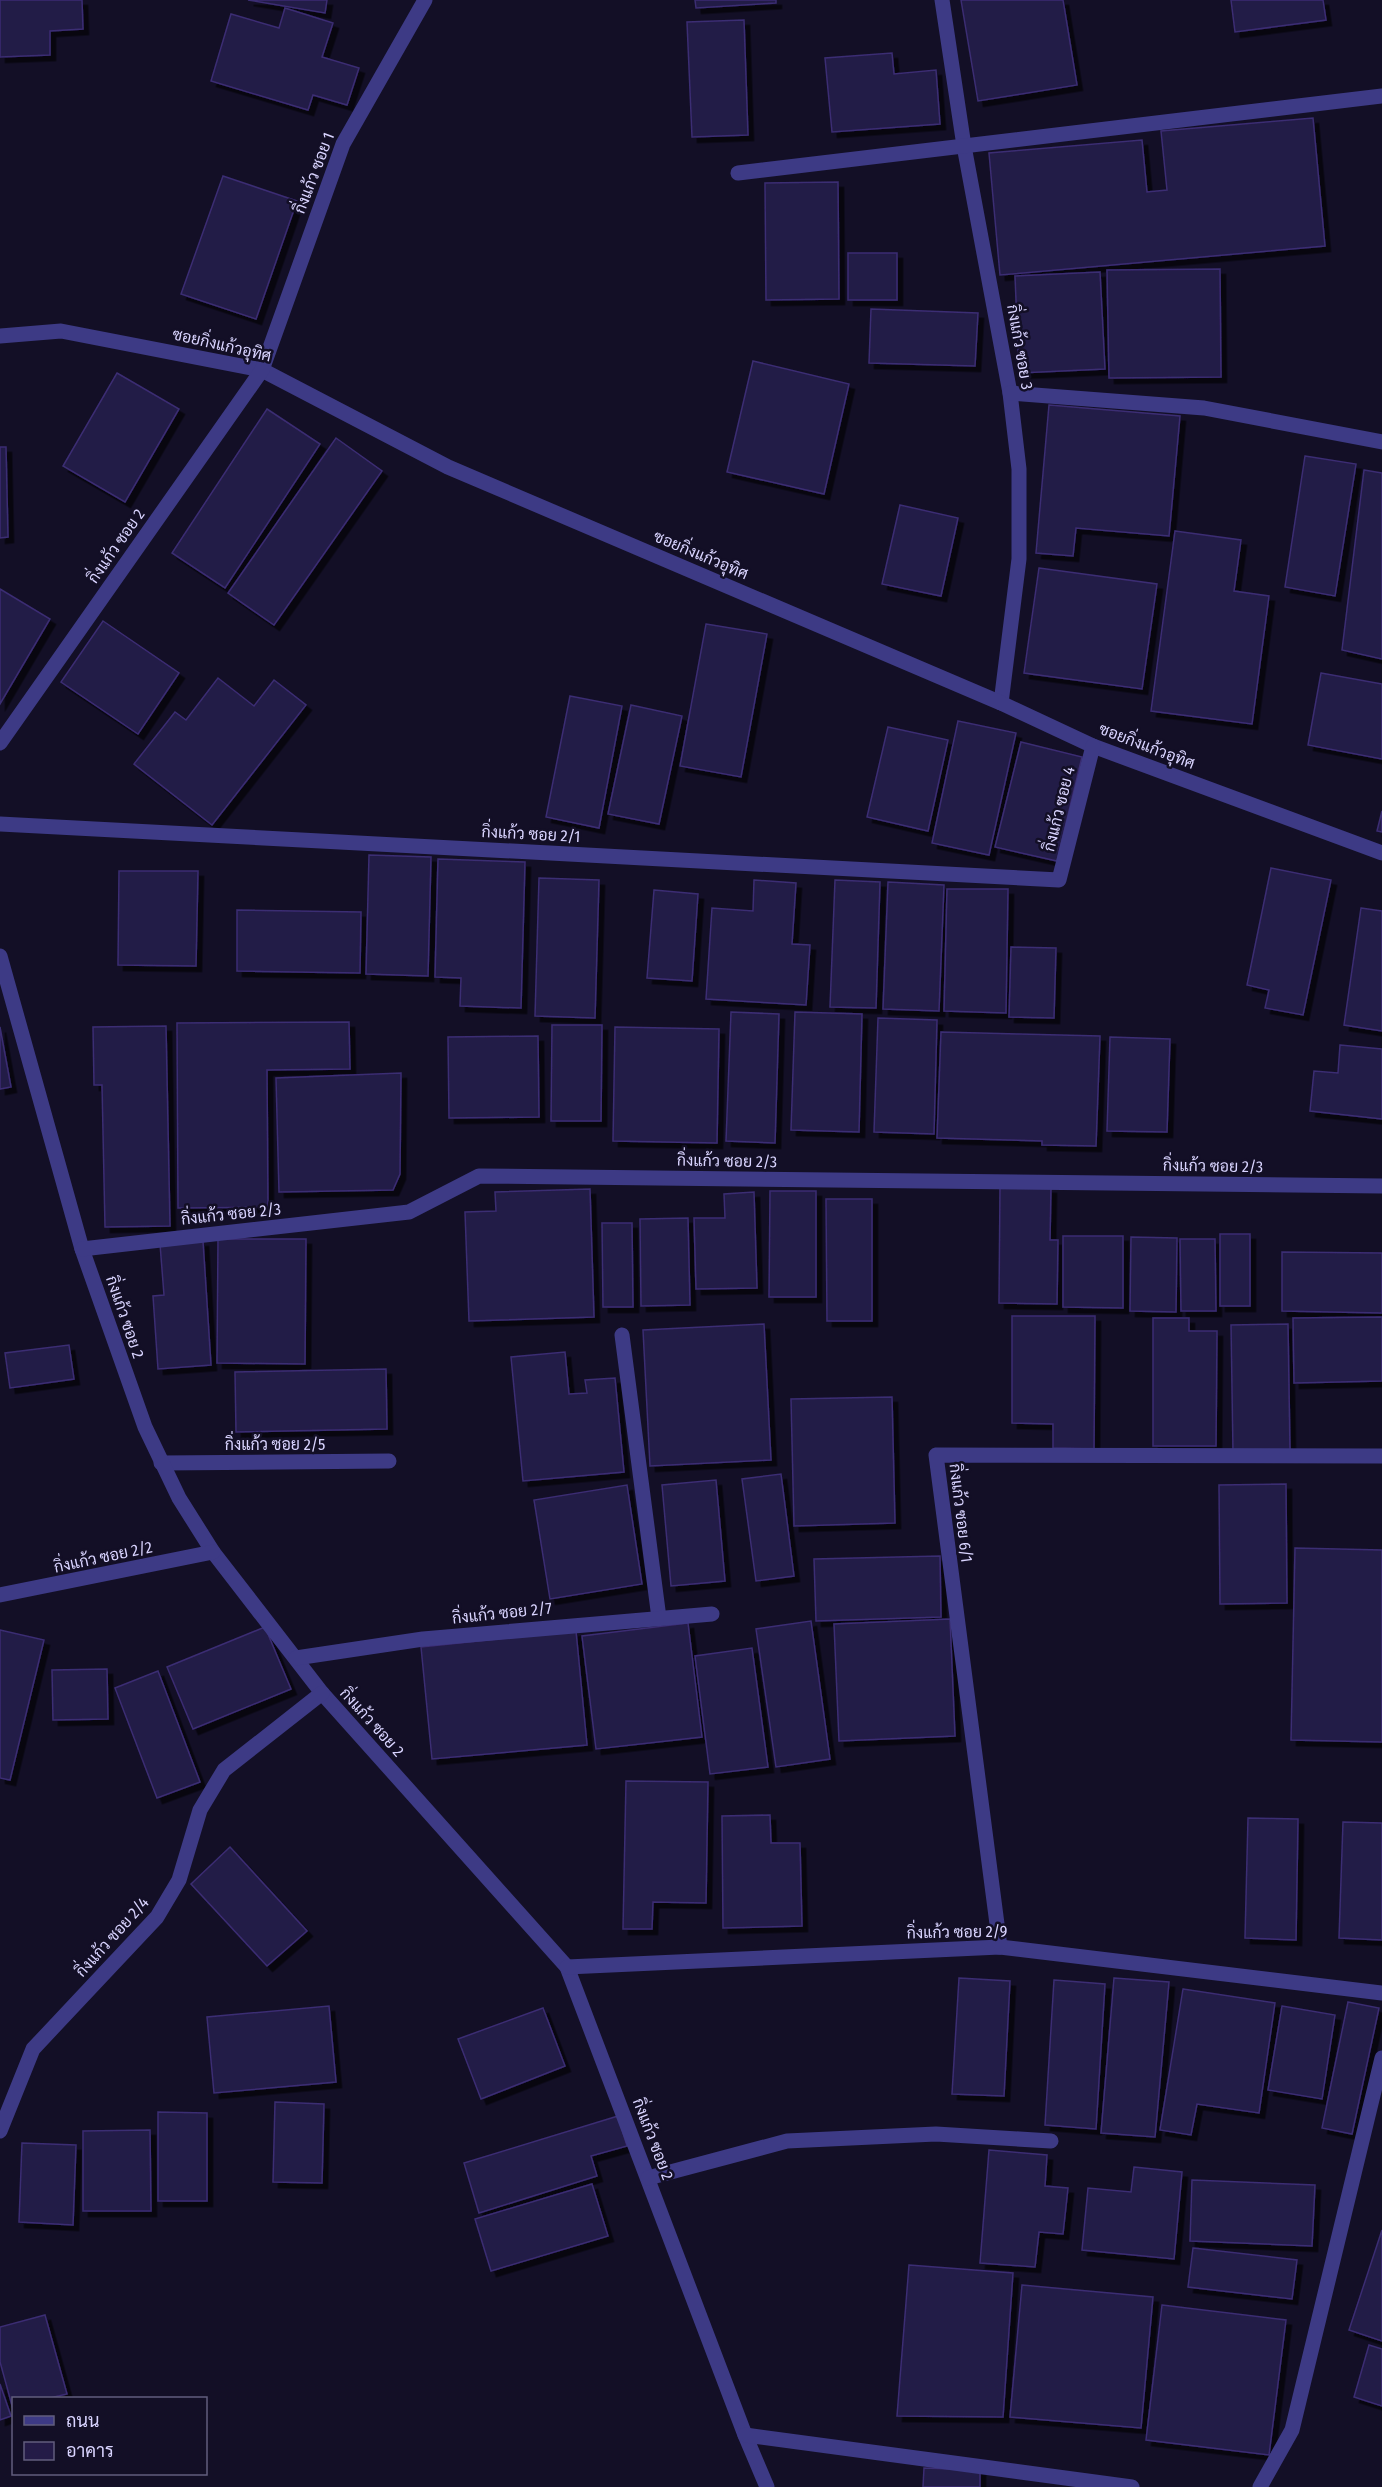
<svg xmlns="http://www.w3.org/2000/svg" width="1382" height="2487" viewBox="0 0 1382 2487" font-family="'Fira Sans Condensed',Sarabun,sans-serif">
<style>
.building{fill:#241b47;stroke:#3b2d73;stroke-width:1.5;filter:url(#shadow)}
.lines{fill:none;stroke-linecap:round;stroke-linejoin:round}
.lane{stroke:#3d3a85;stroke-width:15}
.street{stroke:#3d3a85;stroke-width:15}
.labels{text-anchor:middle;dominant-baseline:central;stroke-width:5;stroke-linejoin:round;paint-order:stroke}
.street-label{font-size:16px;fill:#d9d4ff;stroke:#130f26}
</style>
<defs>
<filter id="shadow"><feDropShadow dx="5.5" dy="5.5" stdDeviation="0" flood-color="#0009"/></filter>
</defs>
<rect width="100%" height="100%" fill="#130f26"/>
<!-- building -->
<g class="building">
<polygon points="0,0 82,0 83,29 50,31 50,55 0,57"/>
<polygon points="248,0 327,0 325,13"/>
<polygon points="695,0 776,0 776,3 696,8"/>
<polygon points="961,0 1063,0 1077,85 978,101"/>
<polygon points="1231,0 1323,0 1326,20 1235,32"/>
<polygon points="285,8 333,23 322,57 359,68 347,105 313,95 308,110 211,81 231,14 279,28"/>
<polygon points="744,20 748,135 692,137 687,22"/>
<polygon points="892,53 894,74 936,70 940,124 832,132 825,58"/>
<polygon points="1313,118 1325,246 1000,275 989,153 1142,140 1147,192 1167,190 1161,131"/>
<polygon points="223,176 297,201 256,319 181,294"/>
<polygon points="838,182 839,299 766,300 765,183"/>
<rect x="848" y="253" width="49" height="47"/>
<polygon points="1220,269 1221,377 1109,378 1107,270"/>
<polygon points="1100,272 1105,369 1019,373 1015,276"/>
<polygon points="871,309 978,313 975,366 869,363"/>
<polygon points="753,361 849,384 824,494 727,472"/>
<polygon points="117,373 179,409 125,502 63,466"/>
<polygon points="1049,405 1180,416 1169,536 1076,528 1073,556 1036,553"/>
<polygon points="267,409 320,444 225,588 172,553"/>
<polygon points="336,438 382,471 274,625 228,593"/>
<polygon points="0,447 6,447 8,537 0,538"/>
<polygon points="1305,456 1356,464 1335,596 1285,587"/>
<polygon points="1364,470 1382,473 1382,659 1342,650"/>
<polygon points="900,505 958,518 941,596 882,584"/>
<polygon points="1175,531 1241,540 1234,591 1269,596 1252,724 1151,711"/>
<polygon points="1039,568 1157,584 1142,689 1024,673"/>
<polygon points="0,589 50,619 0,704"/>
<polygon points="103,621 179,673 138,734 61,682"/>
<polygon points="706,624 767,634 741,777 680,766"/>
<polygon points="1321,673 1382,684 1382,759 1308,745"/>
<polygon points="218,678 254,706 274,680 306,705 212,825 134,764 175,712 186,720"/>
<polygon points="570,696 622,706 599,828 546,817"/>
<polygon points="631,705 682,716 659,824 608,814"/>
<polygon points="958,721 1016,733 989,855 932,843"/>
<polygon points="888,727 948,740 928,831 867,817"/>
<polygon points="1021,742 1082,757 1057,861 995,847"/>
<polygon points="1382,811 1382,832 1377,831"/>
<polygon points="369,855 431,857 428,976 366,974"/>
<polygon points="438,859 525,862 521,1008 460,1006 461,978 435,977"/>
<polygon points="1271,868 1331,880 1303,1015 1265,1008 1269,990 1247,985"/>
<polygon points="119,871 198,871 196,966 118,965"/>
<polygon points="539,878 599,880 595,1018 535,1016"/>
<polygon points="754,880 796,883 792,944 810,945 806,1005 706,999 712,908 753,911"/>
<polygon points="835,880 880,882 876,1008 830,1007"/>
<polygon points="888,882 944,885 939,1011 883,1009"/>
<polygon points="947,889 1008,889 1006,1013 944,1011"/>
<polygon points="654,890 698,894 692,981 647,978"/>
<polygon points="1361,908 1382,911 1382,1031 1344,1025"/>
<polygon points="237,910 361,912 360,973 237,971"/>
<polygon points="1011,947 1056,948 1054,1018 1009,1017"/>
<polygon points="731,1012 779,1014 775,1143 726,1141"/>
<polygon points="795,1012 862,1014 859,1132 791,1130"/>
<polygon points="878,1018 937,1020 934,1134 874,1132"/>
<polygon points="349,1022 350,1069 267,1070 268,1207 178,1208 177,1023"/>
<polygon points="552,1025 602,1025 601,1121 551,1121"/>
<polygon points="166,1026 170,1226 105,1227 102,1085 94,1085 93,1027"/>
<polygon points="0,1027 11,1087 0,1089"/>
<polygon points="615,1027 719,1029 717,1143 613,1141"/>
<polygon points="941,1032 1100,1036 1096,1146 1042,1145 1042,1141 937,1138"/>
<polygon points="538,1036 539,1117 449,1118 448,1037"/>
<polygon points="1110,1037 1170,1039 1167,1132 1107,1131"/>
<polygon points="1340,1045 1382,1049 1382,1119 1310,1111 1314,1071 1338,1073"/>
<polygon points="401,1073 400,1174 393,1190 279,1192 276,1078"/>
<polygon points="1000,1187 1051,1188 1050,1240 1058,1240 1057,1304 999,1303"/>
<polygon points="590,1189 594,1317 469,1321 465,1212 496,1211 495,1192"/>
<polygon points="770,1191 816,1191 816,1297 769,1297"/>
<polygon points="754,1192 757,1288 696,1289 694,1218 725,1218 724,1194"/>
<polygon points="826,1199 872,1199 872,1321 827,1321"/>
<polygon points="688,1218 690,1305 641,1306 640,1219"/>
<polygon points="602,1223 632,1223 633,1307 603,1307"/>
<rect x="1220" y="1234" width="30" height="72"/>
<polygon points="1063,1236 1123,1236 1123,1308 1063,1307"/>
<polygon points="1131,1237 1177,1238 1176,1312 1130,1311"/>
<polygon points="218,1239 306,1239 305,1364 217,1363"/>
<polygon points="1180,1239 1215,1239 1216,1311 1181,1311"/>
<polygon points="203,1241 211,1365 158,1369 153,1296 164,1295 160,1244"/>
<polygon points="1282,1252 1382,1253 1382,1313 1282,1311"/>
<polygon points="1012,1316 1095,1316 1094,1449 1053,1448 1053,1424 1012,1423"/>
<polygon points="1382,1317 1382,1381 1294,1383 1293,1318"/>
<polygon points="1153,1318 1189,1318 1189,1331 1217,1331 1216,1446 1153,1446"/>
<polygon points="764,1324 771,1460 650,1466 643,1330"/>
<polygon points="1288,1324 1290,1451 1233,1452 1231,1325"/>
<polygon points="69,1345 74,1379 10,1388 5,1353"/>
<polygon points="565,1352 569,1394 587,1393 585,1380 615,1378 624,1472 523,1481 511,1357"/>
<polygon points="386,1369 387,1429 236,1432 235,1372"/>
<polygon points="892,1397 895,1523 794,1526 791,1399"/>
<polygon points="781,1474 794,1576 756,1581 742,1479"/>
<polygon points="716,1480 725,1581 671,1586 662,1485"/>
<polygon points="1286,1484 1287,1603 1220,1604 1219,1485"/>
<polygon points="627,1485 642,1584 550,1599 534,1500"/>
<polygon points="1295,1548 1382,1550 1382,1742 1291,1740"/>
<polygon points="940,1556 941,1617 816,1621 814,1559"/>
<polygon points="950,1619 955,1736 839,1741 834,1624"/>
<polygon points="811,1621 830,1759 776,1767 756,1629"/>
<polygon points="688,1623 702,1737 596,1749 582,1636"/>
<polygon points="265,1627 291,1689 193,1729 167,1667"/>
<polygon points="0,1630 44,1640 10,1780 0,1778"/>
<polygon points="576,1631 587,1745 432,1759 421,1647"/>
<polygon points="752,1648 768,1767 710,1774 695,1656"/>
<polygon points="107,1669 108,1719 53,1720 52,1670"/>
<polygon points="158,1671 200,1782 157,1798 115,1688"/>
<polygon points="626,1781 708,1782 706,1903 653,1902 652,1929 623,1929"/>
<polygon points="770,1815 771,1843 800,1843 802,1926 723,1928 722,1816"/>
<polygon points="1248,1818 1298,1819 1296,1940 1245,1938"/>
<polygon points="1343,1822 1382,1823 1382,1940 1339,1938"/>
<polygon points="230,1847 307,1931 267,1966 191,1884"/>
<polygon points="959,1978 1010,1981 1004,2096 952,2094"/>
<polygon points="1114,1978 1169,1982 1155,2137 1101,2133"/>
<polygon points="1054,1980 1105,1984 1096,2129 1045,2125"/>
<polygon points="1183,1989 1275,2003 1259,2113 1197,2104 1191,2135 1160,2130"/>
<polygon points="1348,2002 1379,2008 1352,2134 1322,2128"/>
<polygon points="329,2006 336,2082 214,2093 207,2017"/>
<polygon points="1282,2006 1335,2015 1322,2099 1268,2090"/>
<polygon points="543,2008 565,2066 481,2099 458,2039"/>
<polygon points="275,2102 324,2104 322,2183 273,2182"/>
<polygon points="158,2112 207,2113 207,2201 158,2201"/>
<polygon points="618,2116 627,2146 591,2156 597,2176 479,2213 464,2163"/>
<polygon points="150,2130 151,2211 83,2211 83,2131"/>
<polygon points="22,2143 76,2145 73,2225 19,2222"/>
<polygon points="989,2150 1047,2155 1045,2186 1068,2188 1063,2234 1039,2232 1035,2267 980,2263"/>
<polygon points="1134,2167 1182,2172 1174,2259 1082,2250 1088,2188 1131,2192"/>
<polygon points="1192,2180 1315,2185 1312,2246 1190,2241"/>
<polygon points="592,2184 608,2236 491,2271 475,2219"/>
<polygon points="1382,2230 1382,2341 1349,2330"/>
<polygon points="1193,2248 1297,2260 1292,2299 1188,2287"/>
<polygon points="909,2265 1013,2273 1003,2417 897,2416"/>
<polygon points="1022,2285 1153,2297 1141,2428 1010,2417"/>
<polygon points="1162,2305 1286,2320 1269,2455 1146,2440"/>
<polygon points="45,2315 67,2394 50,2398 14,2398 13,2409 0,2362 0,2327"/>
<polygon points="1369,2345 1382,2349 1382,2406 1354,2397"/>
<polygon points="0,2384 11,2416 0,2420"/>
<polygon points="924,2468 980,2470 980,2487 923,2487"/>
</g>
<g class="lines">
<!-- lane -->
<polyline class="lane" points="161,1463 389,1461"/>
<!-- street -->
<g class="street">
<polyline points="942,0 964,146 1010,393 1019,469 1019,559 1001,703"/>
<polyline points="738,173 1382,96"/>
<polyline points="0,336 61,331 262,370 448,467 1001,703 1093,746 1382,853"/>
<polyline points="1010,393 1204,408 1382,442"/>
<polyline points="0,743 262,370 343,144 425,0"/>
<polyline points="0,824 1059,880 1093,746"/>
<polyline points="0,956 82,1249 145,1427 179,1498 213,1552 322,1693 567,1967 745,2435 767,2487"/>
<polyline points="82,1249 409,1212 479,1176 1382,1186"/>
<polyline points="622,1335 659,1618"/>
<polyline points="0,1595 213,1552"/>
<polyline points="296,1658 423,1639 712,1614"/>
<polyline points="1000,1947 936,1455 1382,1456"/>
<polyline points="567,1967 1000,1947 1382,1993"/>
<polyline points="0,2131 33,2049 157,1917 179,1880 200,1810 224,1770 322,1693"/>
<polyline points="648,2178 787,2141 936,2134 1051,2141"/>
<polyline points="745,2435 1132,2487"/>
<polyline points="1260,2487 1292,2430 1382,2058"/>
</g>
</g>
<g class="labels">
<!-- street labels -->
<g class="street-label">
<text transform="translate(314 173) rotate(-69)">กิ่งแก้ว ซอย 1</text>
<text transform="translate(222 345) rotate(13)">ซอยกิ่งแก้วอุทิศ</text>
<text transform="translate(1020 347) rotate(80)">กิ่งแก้ว ซอย 3</text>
<text transform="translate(116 546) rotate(-55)">กิ่งแก้ว ซอย 2</text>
<text transform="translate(701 555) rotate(23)">ซอยกิ่งแก้วอุทิศ</text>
<text transform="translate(1147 746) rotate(21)">ซอยกิ่งแก้วอุทิศ</text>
<text transform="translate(1059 809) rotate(-76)">กิ่งแก้ว ซอย 4</text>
<text transform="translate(531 834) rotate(3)">กิ่งแก้ว ซอย 2/1</text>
<text transform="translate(727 1161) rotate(1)">กิ่งแก้ว ซอย 2/3</text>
<text transform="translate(1213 1166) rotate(1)">กิ่งแก้ว ซอย 2/3</text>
<text transform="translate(231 1214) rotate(-6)">กิ่งแก้ว ซอย 2/3</text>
<text transform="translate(125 1317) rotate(71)">กิ่งแก้ว ซอย 2</text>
<text x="275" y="1444">กิ่งแก้ว ซอย 2/5</text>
<text transform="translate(961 1513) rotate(83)">กิ่งแก้ว ซอย 6/1</text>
<text transform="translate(103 1557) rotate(-12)">กิ่งแก้ว ซอย 2/2</text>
<text transform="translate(502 1613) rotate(-6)">กิ่งแก้ว ซอย 2/7</text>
<text transform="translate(372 1722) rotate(48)">กิ่งแก้ว ซอย 2</text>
<text transform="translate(957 1932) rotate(-1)">กิ่งแก้ว ซอย 2/9</text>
<text transform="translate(112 1937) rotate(-48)">กิ่งแก้ว ซอย 2/4</text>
<text transform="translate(653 2139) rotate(69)">กิ่งแก้ว ซอย 2</text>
</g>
</g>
<!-- legend -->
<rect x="12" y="2397" width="195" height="78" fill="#130f26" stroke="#625e7d" stroke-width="1.5"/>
<rect x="24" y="2416" width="30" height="9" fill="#3d3a85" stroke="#625e7d" stroke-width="1.5"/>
<text x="66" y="2427" font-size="18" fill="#d9d4ff">ถนน</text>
<rect x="24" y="2442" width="30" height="18" fill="#241b47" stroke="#625e7d" stroke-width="1.5"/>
<text x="66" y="2457" font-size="18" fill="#d9d4ff">อาคาร</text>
</svg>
